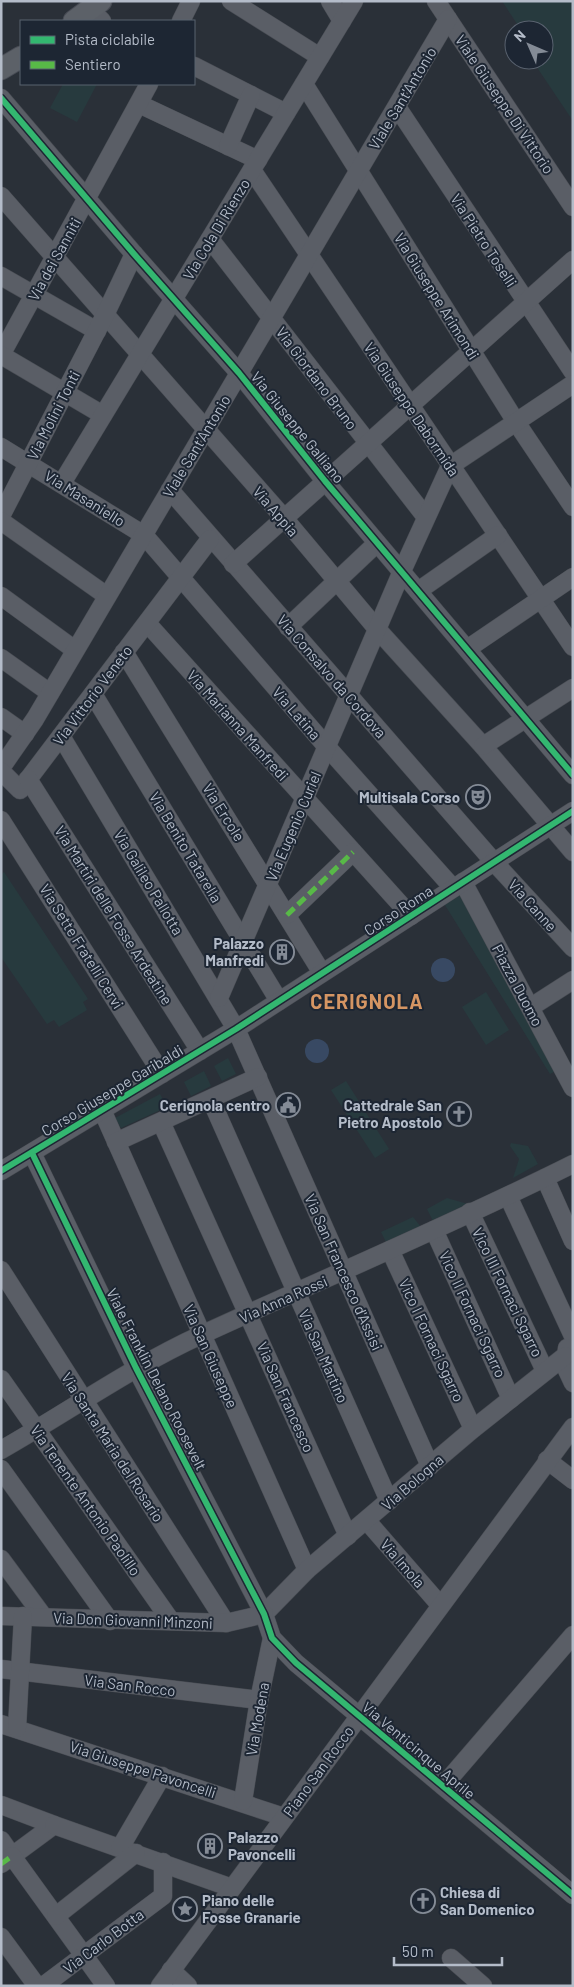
<svg xmlns="http://www.w3.org/2000/svg" width="574" height="1987" viewBox="0 0 574 1987" font-family="Barlow,sans-serif">
<style>
.green{fill:#273a3e}
.water{fill:#384963}
.lines{fill:none;stroke-linecap:round;stroke-linejoin:round}
.minor-casing{stroke:#484c53;stroke-width:19}
.major-casing{stroke:#484c55;stroke-width:23}
.minor{stroke:#5a5e66;stroke-width:18}
.major{stroke:#5c6168;stroke-width:21}
.quiet{stroke:#58b947;stroke-width:5;stroke-dasharray:10 5;stroke-linecap:butt}
.cycleway-casing{stroke:#1d2633;stroke-width:9}
.cycleway{stroke:#33b770;stroke-width:6}
.labels{text-anchor:middle;dominant-baseline:central;stroke-width:4;stroke-linejoin:round;paint-order:stroke}
.street-label{font-size:15px;fill:#b4bcc9;stroke:#1d2633}
.poi-label{font-size:15px;font-weight:bold;fill:#b4bcc9;stroke:#1d2633;text-anchor:end}
.district-label{font-size:20px;font-weight:bold;letter-spacing:1px;fill:#d59563;stroke:#1d2633}
</style>
<rect width="100%" height="100%" fill="#2a3038"/>
<!-- green -->
<g class="green">
<polygon points="502,1 573,1 573,121 534,63 544,60 544,30 521,30"/>
<polygon points="63,84 97,84 77,122 50,108"/>
<polygon points="4,872 88,999 83,1002 87,1010 59,1027 54,1020 47,1024 1,957 1,875"/>
<polygon points="463,882 564,1067 550,1074 440,897"/>
<polygon points="486,992 509,1030 486,1045 462,1007"/>
<polygon points="228,1058 236,1074 222,1081 214,1066"/>
<polygon points="204,1071 211,1086 191,1096 184,1082"/>
<polygon points="346,1081 389,1149 375,1158 331,1090"/>
<polygon points="160,1094 167,1107 121,1128 115,1118"/>
<polygon points="511,1143 528,1146 538,1164 513,1178 519,1159 510,1146"/>
<polygon points="447,1198 468,1204 433,1221 427,1209"/>
<polygon points="413,1217 421,1227 387,1244 381,1232"/>
</g>
<!-- water -->
<g class="water">
<circle cx="443" cy="970" r="12"/>
<circle cx="317" cy="1051" r="12"/>
</g>
<g class="lines">
<defs>
<g id="minor">
<polyline points="231,1 320,57"/>
<polyline points="330,1 342,21"/>
<polyline points="436,1 573,207"/>
<polyline points="91,10 102,21"/>
<polyline points="181,21 191,1"/>
<polyline points="194,66 286,113"/>
<polyline points="304,84 516,422 573,507"/>
<polyline points="1,98 134,254 239,373 325,481 573,775"/>
<polyline points="139,104 258,160"/>
<polyline points="397,107 573,372"/>
<polyline points="228,146 251,95"/>
<polyline points="252,170 573,647"/>
<polyline points="1,196 284,518 377,629 483,746 573,852"/>
<polyline points="210,239 425,516"/>
<polyline points="1,276 97,331"/>
<polyline points="1,355 149,84"/>
<polyline points="1,355 103,415"/>
<polyline points="1,447 144,535 327,747 453,888"/>
<polyline points="62,483 354,1"/>
<polyline points="170,490 494,862 573,948"/>
<polyline points="1,516 105,315 134,254"/>
<polyline points="1,521 107,596"/>
<polyline points="233,564 573,260"/>
<polyline points="418,591 498,535"/>
<polyline points="1,596 75,650"/>
<polyline points="147,623 411,916"/>
<polyline points="288,627 377,543"/>
<polyline points="467,649 573,577"/>
<polyline points="124,652 322,973"/>
<polyline points="1,658 50,693"/>
<polyline points="93,694 279,1001"/>
<polyline points="1,717 25,734"/>
<polyline points="61,736 236,1029 430,1466"/>
<polyline points="483,746 573,688"/>
<polyline points="1,768 35,719 448,19"/>
<polyline points="1,771 20,790 210,539"/>
<polyline points="28,779 200,1051"/>
<polyline points="1,820 162,1074"/>
<polyline points="463,882 573,1088"/>
<polyline points="287,915 353,852"/>
<polyline points="219,998 402,571 450,466 573,384"/>
<polyline points="531,1007 573,980"/>
<polyline points="211,1100 389,1501"/>
<polyline points="102,1110 307,1570"/>
<polyline points="161,1122 348,1536"/>
<polyline points="116,1142 258,1077"/>
<polyline points="32,1153 136,1368 264,1614 272,1638 296,1663 573,1895"/>
<polyline points="1,1171 236,1029 573,811"/>
<polyline points="545,1178 573,1241"/>
<polyline points="508,1196 573,1336"/>
<polyline points="470,1212 545,1371"/>
<polyline points="434,1230 511,1399"/>
<polyline points="390,1250 473,1429"/>
<polyline points="1,1270 226,1623"/>
<polyline points="567,1348 565,1366 573,1383"/>
<polyline points="1,1379 171,1621"/>
<path d="M1 1450C68 1412 131 1367 201 1335 325 1278 451 1225 573 1164"/>
<polyline points="547,1460 573,1480"/>
<polyline points="1,1469 110,1621"/>
<polyline points="367,1521 440,1605"/>
<polyline points="1,1559 43,1616"/>
<polyline points="264,1614 307,1570 473,1429 565,1356"/>
<polyline points="1,1616 226,1623 264,1614"/>
<polyline points="1,1669 259,1700"/>
<polyline points="1,1724 284,1817"/>
<polyline points="17,1728 23,1616"/>
<polyline points="443,1786 573,1635"/>
<polyline points="243,1801 259,1700 272,1638"/>
<polyline points="1,1805 54,1825 12,1856 1,1840"/>
<polyline points="54,1825 232,1888"/>
<polyline points="120,1848 162,1776"/>
<polyline points="1,1864 12,1856 106,1986"/>
<polyline points="56,1916 136,1853"/>
<polyline points="1,1937 37,1986"/>
<polyline points="451,1958 483,1986"/>
<polyline points="171,1970 188,1986"/>
<polyline points="43,1986 163,1896 163,1862"/>
<polyline points="160,1986 573,1427"/>
</g>
<g id="major">
<polyline points="74,21 101,1"/>
<polyline points="1,69 21,57"/>
</g>
</defs>
<!-- minor casing -->
<use href="#minor" class="minor-casing"/>
<!-- major casing -->
<use href="#major" class="major-casing"/>
<!-- minor -->
<use href="#minor" class="minor"/>
<!-- major -->
<use href="#major" class="major"/>
<!-- quiet -->
<g class="quiet">
<polyline points="287,915 353,852"/>
<polyline points="1,1864 12,1856"/>
</g>
<defs>
<g id="cycleway">
<polyline points="1,98 134,254 239,373 325,481 573,775"/>
<polyline points="32,1153 136,1368 264,1614 272,1638 296,1663 573,1895"/>
<polyline points="1,1171 236,1029 573,811"/>
</g>
</defs>
<!-- cycleway casing -->
<use href="#cycleway" class="cycleway-casing"/>
<!-- cycleway -->
<use href="#cycleway" class="cycleway"/>
</g>
<!-- icons -->
<defs>
<symbol id="theatre-ring" viewBox="-11 -11 22 22"><circle r="9.5" fill="#1d2633" stroke="#848b96" stroke-width="1.5"/><path d="M-5-5.5Q0-4 5-5.5V0Q5 5 0 6Q-5 5-5 0ZM-3.3-2.5H-1v1.5H-3.3ZM1-2.5H3.3v1.5H1ZM-2.8 1Q0 5.5 2.8 1Z" fill="#848b96"/></symbol>
<symbol id="building-ring" viewBox="-11 -11 22 22"><circle r="9.5" fill="#1d2633" stroke="#848b96" stroke-width="1.5"/><path d="M-4-6H4V6H1V3H-1V6H-4ZM-2.5-4.3h1.7v1.8h-1.7ZM.8-4.3h1.7v1.8H.8ZM-2.5-1h1.7V.8h-1.7ZM.8-1h1.7V.8H.8Z" fill="#848b96"/></symbol>
<symbol id="civic-ring" viewBox="-11 -11 22 22"><circle r="9.5" fill="#1d2633" stroke="#848b96" stroke-width="1.5"/><path d="M-.6-6.5H3V-4.5H.6V-3L4-1V1h2V6H-6V1h2V-1L-.6-3ZM-1.2 2.5V6h2.4V2.5Z" fill="#848b96"/></symbol>
<symbol id="church-ring" viewBox="-11 -11 22 22"><circle r="9.5" fill="#1d2633" stroke="#848b96" stroke-width="1.5"/><path d="M-1.2-6h2.4v3.5h3.3v2.4h-3.3V6h-2.4V-.1h-3.3v-2.4h3.3Z" fill="#848b96"/></symbol>
<symbol id="sight-ring" viewBox="-11 -11 22 22"><circle r="9.5" fill="#1d2633" stroke="#848b96" stroke-width="1.5"/><path d="M0-6L1.8-2.2L6-1.7L2.9 1.2L3.7 5.4L0 3.3L-3.7 5.4L-2.9 1.2L-6-1.7L-1.8-2.2Z" fill="#848b96"/></symbol>
</defs>
<g fill-rule="evenodd">
<use href="#theatre-ring" x="464" y="783" width="28" height="28"/>
<use href="#building-ring" x="268" y="938" width="28" height="28"/>
<use href="#civic-ring" x="274" y="1091" width="28" height="28"/>
<use href="#church-ring" x="445" y="1100" width="28" height="28"/>
<use href="#building-ring" x="196" y="1832" width="28" height="28"/>
<use href="#church-ring" x="409" y="1887" width="28" height="28"/>
<use href="#sight-ring" x="171" y="1895" width="28" height="28"/>
</g>
<g class="labels">
<!-- street labels -->
<g class="street-label">
<text transform="translate(402 98) rotate(-59)">Viale Sant'Antonio</text>
<text transform="translate(505 104) rotate(56)">Viale Giuseppe Di Vittorio</text>
<text transform="translate(216 229) rotate(-59)">Via Cola Di Rienzo</text>
<text transform="translate(484 240) rotate(57)">Via Pietro Toselli</text>
<text transform="translate(54 259) rotate(-61)">Via dei Sanniti</text>
<text transform="translate(437 296) rotate(58)">Via Giuseppe Arimondi</text>
<text transform="translate(317 378) rotate(53)">Via Giordano Bruno</text>
<text transform="translate(412 409) rotate(56)">Via Giuseppe Dabormida</text>
<text transform="translate(53 415) rotate(-63)">Via Molini Tonti</text>
<text transform="translate(298 427) rotate(51)">Via Giuseppe Galliano</text>
<text transform="translate(196 446) rotate(-59)">Viale Sant'Antonio</text>
<text transform="translate(85 498) rotate(32)">Via Masaniello</text>
<text transform="translate(276 511) rotate(49)">Via Appia</text>
<text transform="translate(332 676) rotate(49)">Via Consalvo da Cordova</text>
<text transform="translate(92 695) rotate(-53)">Via Vittorio Veneto</text>
<text transform="translate(297 713) rotate(49)">Via Latina</text>
<text transform="translate(238 725) rotate(48)">Via Marianna Manfredi</text>
<text transform="translate(224 812) rotate(58)">Via Ercole</text>
<text transform="translate(293 826) rotate(-67)">Via Eugenio Curiel</text>
<text transform="translate(186 847) rotate(59)">Via Benito Tatarella</text>
<text transform="translate(149 882) rotate(59)">Via Galileo Pallotta</text>
<text transform="translate(533 905) rotate(48)">Via Canne</text>
<text transform="translate(398 910) rotate(-33)">Corso Roma</text>
<text transform="translate(114 915) rotate(58)">Via Martiri delle Fosse Ardeatine</text>
<text transform="translate(82 946) rotate(58)">Via Sette Fratelli Cervi</text>
<text transform="translate(518 985) rotate(62)">Piazza Duomo</text>
<text transform="translate(112 1090) rotate(-31)">Corso Giuseppe Garibaldi</text>
<text transform="translate(344 1272) rotate(66)">Via San Francesco d'Assisi</text>
<text transform="translate(508 1292) rotate(64)">Vico III Fornaci Sgarro</text>
<text transform="translate(283 1299) rotate(-24)">Via Anna Rossi</text>
<text transform="translate(473 1314) rotate(65)">Vico II Fornaci Sgarro</text>
<text transform="translate(432 1340) rotate(65)">Vico I Fornaci Sgarro</text>
<text transform="translate(211 1356) rotate(66)">Via San Giuseppe</text>
<text transform="translate(324 1356) rotate(66)">Via San Martino</text>
<text transform="translate(157 1379) rotate(63)">Viale Franklin Delano Roosevelt</text>
<text transform="translate(286 1397) rotate(66)">Via San Francesco</text>
<text transform="translate(113 1447) rotate(57)">Via Santa Maria del Rosario</text>
<text transform="translate(412 1482) rotate(-41)">Via Bologna</text>
<text transform="translate(86 1500) rotate(55)">Via Tenente Antonio Paolillo</text>
<text transform="translate(403 1563) rotate(49)">Via Imola</text>
<text transform="translate(133 1620) rotate(2)">Via Don Giovanni Minzoni</text>
<text transform="translate(130 1685) rotate(7)">Via San Rocco</text>
<text transform="translate(257 1719) rotate(-80)">Via Modena</text>
<text transform="translate(419 1750) rotate(40)">Via Venticinque Aprile</text>
<text transform="translate(143 1769) rotate(18)">Via Giuseppe Pavoncelli</text>
<text transform="translate(318 1771) rotate(-54)">Piano San Rocco</text>
<text transform="translate(103 1941) rotate(-37)">Via Carlo Botta</text>
</g>
<!-- poi labels -->
<g class="poi-label">
<text x="460" y="797">Multisala Corso</text>
<text x="264" y="943">Palazzo<tspan x="264" dy="17">Manfredi</tspan></text>
<text x="270" y="1105">Cerignola centro</text>
<text x="442" y="1105">Cattedrale San<tspan x="442" dy="17">Pietro Apostolo</tspan></text>
<text x="228" y="1837" text-anchor="start">Palazzo<tspan x="228" dy="17">Pavoncelli</tspan></text>
<text x="440" y="1892" text-anchor="start">Chiesa di<tspan x="440" dy="17">San Domenico</tspan></text>
<text x="202" y="1900" text-anchor="start">Piano delle<tspan x="202" dy="17">Fosse Granarie</tspan></text>
</g>
<!-- district labels -->
<g class="district-label">
<text x="367" y="1001">CERIGNOLA</text>
</g>
</g>
<!-- border -->
<rect width="574" height="1987" fill="none" stroke="#b4bcc9" stroke-width="5"/>
<!-- legend -->
<rect x="20" y="20" width="175" height="65" fill="#1d2633" stroke="#59626f"/>
<rect x="30" y="36" width="25" height="8" fill="#33b770" stroke="#59626f"/>
<text x="65" y="45" font-size="15" fill="#b4bcc9">Pista ciclabile</text>
<rect x="30" y="61" width="25" height="8" fill="#58b947" stroke="#59626f"/>
<text x="65" y="70" font-size="15" fill="#b4bcc9">Sentiero</text>
<!-- north arrow -->
<g transform="translate(529 45) rotate(315)"><circle r="24" fill="#1d2633" stroke="#59626f"/>
<path d="M0-4L9 19L0 12L-9 19Z" fill="#848b96"/>
<text y="-8" font-size="14" font-weight="bold" text-anchor="middle" fill="#b4bcc9">N</text>
</g>
<!-- scale -->
<path d="M394 1957v8h108v-8" fill="none" stroke="#b4bcc9" stroke-width="2.5"/>
<text x="402" y="1957" font-size="15" fill="#b4bcc9" stroke="#1d2633" stroke-width="4" paint-order="stroke">50 m</text>
</svg>
